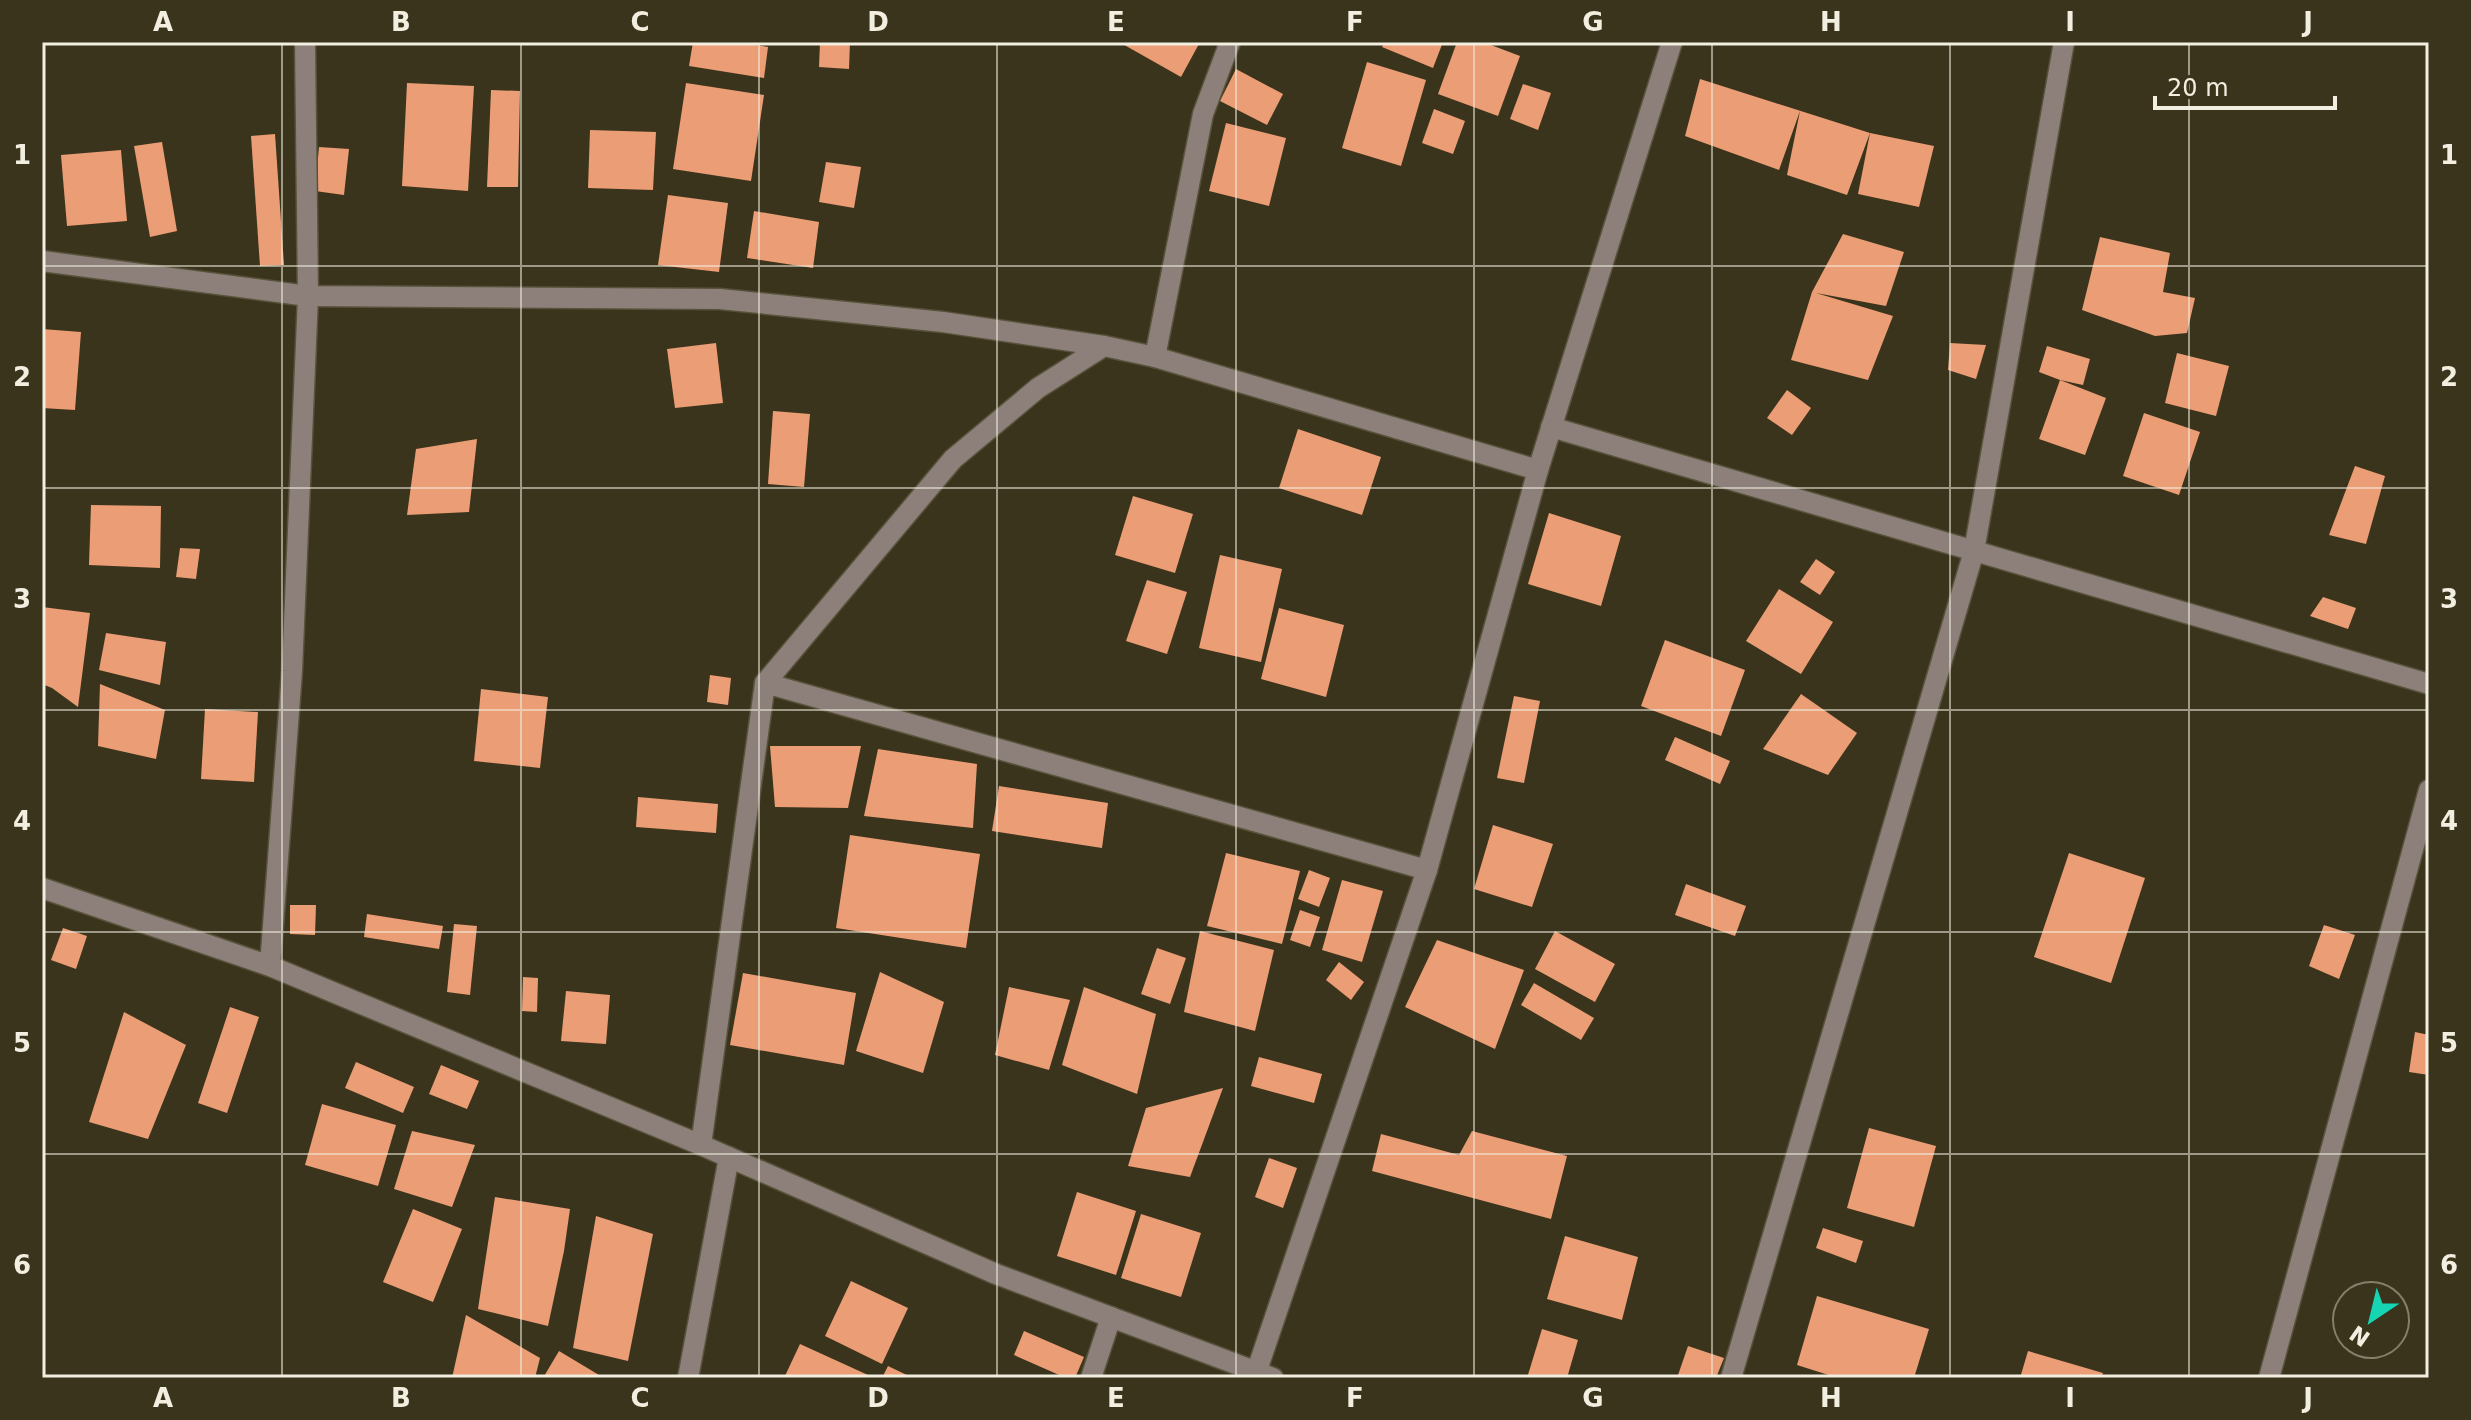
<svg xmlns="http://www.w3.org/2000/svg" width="2471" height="1420" viewBox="0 0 2471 1420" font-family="'DejaVu Sans',sans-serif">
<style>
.building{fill:#eb9d75}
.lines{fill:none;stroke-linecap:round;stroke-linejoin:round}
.minor-casing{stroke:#58523b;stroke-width:23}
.minor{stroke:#8d807a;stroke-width:20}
.grid{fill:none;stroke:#f2eee0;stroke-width:2;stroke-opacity:0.55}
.neatline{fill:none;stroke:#f2eee0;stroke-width:3}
.grid-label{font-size:26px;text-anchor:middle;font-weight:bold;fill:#f2eee0}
</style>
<rect width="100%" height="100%" fill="#3b341c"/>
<!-- building -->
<g class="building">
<polygon points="693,42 737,42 768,47 764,78 689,66"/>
<polygon points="820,42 850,42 849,69 819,67"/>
<polygon points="1119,42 1200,42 1181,77"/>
<polygon points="1385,42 1443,42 1433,68 1382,47"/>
<polygon points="1457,42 1483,42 1520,56 1498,116 1438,94"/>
<polygon points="1367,62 1426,80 1401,166 1342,148"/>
<polygon points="1236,69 1283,94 1267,125 1220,101"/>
<polygon points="1700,79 1870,133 1847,195 1787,175 1800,111 1779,170 1685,136"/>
<polygon points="407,83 474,86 468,191 402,186"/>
<polygon points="686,83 764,95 751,181 673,169"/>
<polygon points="1523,84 1551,93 1538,130 1510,119"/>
<polygon points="491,90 520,91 518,187 487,187"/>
<polygon points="1434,109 1465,121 1453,154 1422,143"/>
<polygon points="1226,123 1286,138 1269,206 1209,191"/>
<polygon points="590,130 656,132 653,190 588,188"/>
<polygon points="1870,133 1934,146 1919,207 1858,194"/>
<polygon points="275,134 284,265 260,266 251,136"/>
<polygon points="162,142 177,231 150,237 134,146"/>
<polygon points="319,147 349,149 344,195 315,191"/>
<polygon points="121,150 127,221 67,226 61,155"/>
<polygon points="826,162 861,167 854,208 819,202"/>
<polygon points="668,195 728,203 719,272 658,265"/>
<polygon points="754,211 819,222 813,268 747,258"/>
<polygon points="1843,234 1904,252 1886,306 1816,293 1893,316 1868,380 1791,360 1812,292"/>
<polygon points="2100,237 2170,253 2163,292 2195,298 2187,333 2155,336 2082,310"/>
<polygon points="42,329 81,332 75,410 42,408"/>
<polygon points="716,343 723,403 675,408 667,349"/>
<polygon points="1950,343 1986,345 1976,379 1948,370"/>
<polygon points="2047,346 2090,359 2083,385 2060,380 2039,372"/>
<polygon points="2177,353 2229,366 2216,416 2165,403"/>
<polygon points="2060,380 2106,398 2085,455 2039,439"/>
<polygon points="1787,390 1811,408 1792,435 1767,418"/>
<polygon points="773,411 810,414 804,487 768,484"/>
<polygon points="2144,413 2200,432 2179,495 2123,476"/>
<polygon points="1298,429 1381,457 1362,515 1279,488"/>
<polygon points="477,439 469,512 407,515 416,449"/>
<polygon points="2355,466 2385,476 2366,544 2329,535"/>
<polygon points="1133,496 1193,514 1175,573 1115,555"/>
<polygon points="91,505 161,506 160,568 89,565"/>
<polygon points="1549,513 1621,536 1601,606 1528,584"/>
<polygon points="180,548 200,549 196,579 176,577"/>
<polygon points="1220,555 1282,569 1261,662 1199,648"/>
<polygon points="1816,559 1835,572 1820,595 1800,582"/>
<polygon points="1147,580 1187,592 1167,654 1126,641"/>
<polygon points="1779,589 1833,622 1801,674 1746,641"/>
<polygon points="2323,597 2356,608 2348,629 2310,616"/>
<polygon points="42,607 90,613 78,707 52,688 42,684"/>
<polygon points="1279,608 1344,625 1326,697 1261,679"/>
<polygon points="106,633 166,642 160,685 99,670"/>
<polygon points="1665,640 1745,670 1721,736 1641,706"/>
<polygon points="710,675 731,678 728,705 707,702"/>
<polygon points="100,684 165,710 156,759 98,746"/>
<polygon points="481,689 548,697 540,768 474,761"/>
<polygon points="1801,694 1857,733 1828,775 1763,749"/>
<polygon points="1514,696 1540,701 1524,783 1497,778"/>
<polygon points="205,709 258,712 254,782 201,779"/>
<polygon points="1675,737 1730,761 1720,784 1665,760"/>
<polygon points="770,746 861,746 848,808 775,807"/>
<polygon points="878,749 977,764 973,828 864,816"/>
<polygon points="999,786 1108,803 1102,848 992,831"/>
<polygon points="638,797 718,804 716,833 636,827"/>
<polygon points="1493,825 1553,844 1532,907 1474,889"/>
<polygon points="850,835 980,854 966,948 836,928"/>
<polygon points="1226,853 1300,871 1282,944 1207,926"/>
<polygon points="2069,853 2145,878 2111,983 2034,957"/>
<polygon points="1309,870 1330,878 1319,907 1298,899"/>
<polygon points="1342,880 1383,891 1362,962 1322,950"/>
<polygon points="1686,884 1746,906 1735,936 1675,915"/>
<polygon points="290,905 316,905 315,935 290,934"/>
<polygon points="1300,910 1320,917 1310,947 1290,940"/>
<polygon points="367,914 443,926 439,949 364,937"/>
<polygon points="454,924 477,926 470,995 447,992"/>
<polygon points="2324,925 2355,935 2339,979 2309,966"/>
<polygon points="63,928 87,936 76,969 51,960"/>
<polygon points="1200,931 1274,950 1255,1031 1184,1012"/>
<polygon points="1555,931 1615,964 1595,1002 1535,969"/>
<polygon points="1437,940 1524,970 1495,1049 1405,1007"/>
<polygon points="1157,948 1186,958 1170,1004 1141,994"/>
<polygon points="1339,962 1364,982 1351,1000 1326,980"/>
<polygon points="880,972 944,1002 923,1073 856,1051"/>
<polygon points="743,973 856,993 844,1065 730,1045"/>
<polygon points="523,977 538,978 537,1012 522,1011"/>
<polygon points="1534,983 1594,1018 1581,1040 1521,1005"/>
<polygon points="1009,987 1070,1000 1049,1070 995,1055"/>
<polygon points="1084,987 1156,1014 1137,1094 1062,1065"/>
<polygon points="566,991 610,995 606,1044 561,1041"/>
<polygon points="230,1007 259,1017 227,1113 198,1103"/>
<polygon points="124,1012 186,1045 148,1139 89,1122"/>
<polygon points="2415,1032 2429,1035 2429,1075 2409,1072"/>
<polygon points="1259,1057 1322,1074 1314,1103 1251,1086"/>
<polygon points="356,1062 414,1087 403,1113 345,1088"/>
<polygon points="441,1065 479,1081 467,1109 429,1094"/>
<polygon points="1223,1088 1190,1177 1128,1166 1146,1108"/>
<polygon points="322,1104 396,1125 378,1186 305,1165"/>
<polygon points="1869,1128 1936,1146 1914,1227 1847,1208"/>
<polygon points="412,1131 475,1145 452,1207 394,1189"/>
<polygon points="1472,1131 1567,1156 1551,1219 1372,1171 1381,1134 1459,1155"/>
<polygon points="1269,1158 1297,1168 1283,1208 1255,1197"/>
<polygon points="1077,1192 1136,1211 1116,1275 1057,1256"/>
<polygon points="495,1197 570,1209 564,1251 548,1326 478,1309"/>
<polygon points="413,1209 462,1229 433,1302 383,1282"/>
<polygon points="1141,1214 1201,1233 1181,1297 1121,1278"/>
<polygon points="596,1216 653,1234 628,1361 573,1348"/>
<polygon points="1823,1228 1863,1241 1856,1263 1816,1248"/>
<polygon points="1565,1236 1638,1257 1622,1320 1547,1299"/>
<polygon points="851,1281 908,1308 882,1364 825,1336"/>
<polygon points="1817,1296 1929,1329 1914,1378 1838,1378 1797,1365"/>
<polygon points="466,1315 540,1358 535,1378 452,1378"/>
<polygon points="1542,1329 1578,1340 1567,1378 1527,1378"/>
<polygon points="1024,1331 1084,1357 1075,1378 1066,1378 1014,1355"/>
<polygon points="800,1344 868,1375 866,1378 784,1378"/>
<polygon points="1688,1346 1724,1358 1716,1378 1677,1378"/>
<polygon points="559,1351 604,1378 543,1378"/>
<polygon points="2028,1351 2103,1373 2101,1378 2020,1378"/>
<polygon points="888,1366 913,1378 882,1378"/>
</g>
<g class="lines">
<defs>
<g id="minor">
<polyline points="42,261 308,296 720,299 943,322 1104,346 1155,357 1538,470"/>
<polyline points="1155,357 1203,114 1230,42"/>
<polyline points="1551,427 2429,684"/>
<polyline points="765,683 1427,870"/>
<polyline points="42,888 270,966 701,1145 996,1274 1273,1378"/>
<polyline points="270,966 292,671 308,296 305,42"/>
<polyline points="701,1145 765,683 953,459 1038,388 1104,346"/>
<polyline points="1256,1373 1427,870 1538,470 1672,42"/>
<polyline points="688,1378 729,1157"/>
<polyline points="1091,1378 1111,1317"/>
<polyline points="1731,1378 1974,551 2064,42"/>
<polyline points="2269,1378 2429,790"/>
</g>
</defs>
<!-- minor casing -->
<use href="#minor" class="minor-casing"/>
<!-- minor -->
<use href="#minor" class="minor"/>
</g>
<!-- grid -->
<path class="grid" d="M282 42V1378M521 42V1378M759 42V1378M997 42V1378M1236 42V1378M1474 42V1378M1712 42V1378M1950 42V1378M2189 42V1378M42 266H2429M42 488H2429M42 710H2429M42 932H2429M42 1154H2429"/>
<!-- border -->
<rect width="2471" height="1420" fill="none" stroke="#3b341c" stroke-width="88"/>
<!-- north arrow -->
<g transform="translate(2371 1320) rotate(215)"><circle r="38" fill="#3b341c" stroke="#847e6a" stroke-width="2"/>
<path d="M0-6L14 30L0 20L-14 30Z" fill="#16d5b3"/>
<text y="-12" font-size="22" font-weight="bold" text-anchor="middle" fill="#f2eee0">N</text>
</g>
<!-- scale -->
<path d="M2155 96v12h180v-12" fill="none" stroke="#f2eee0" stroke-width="4"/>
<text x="2167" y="96" font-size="24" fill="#f2eee0" stroke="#3b341c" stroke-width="6" paint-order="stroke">20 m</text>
<rect x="44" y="44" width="2383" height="1332" class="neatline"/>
<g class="grid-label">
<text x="163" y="31">A</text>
<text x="401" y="31">B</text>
<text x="640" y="31">C</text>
<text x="878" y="31">D</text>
<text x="1116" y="31">E</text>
<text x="1355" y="31">F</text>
<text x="1593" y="31">G</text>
<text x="1831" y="31">H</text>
<text x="2070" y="31">I</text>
<text x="2308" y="31">J</text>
<text x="22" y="164">1</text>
<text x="2449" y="164">1</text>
<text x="22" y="386">2</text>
<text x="2449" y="386">2</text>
<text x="22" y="608">3</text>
<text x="2449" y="608">3</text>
<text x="22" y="830">4</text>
<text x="2449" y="830">4</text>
<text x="22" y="1052">5</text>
<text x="2449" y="1052">5</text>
<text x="22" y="1274">6</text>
<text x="2449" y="1274">6</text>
<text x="163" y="1407">A</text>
<text x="401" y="1407">B</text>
<text x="640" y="1407">C</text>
<text x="878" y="1407">D</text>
<text x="1116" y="1407">E</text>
<text x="1355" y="1407">F</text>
<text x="1593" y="1407">G</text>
<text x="1831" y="1407">H</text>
<text x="2070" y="1407">I</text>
<text x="2308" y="1407">J</text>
</g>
</svg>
